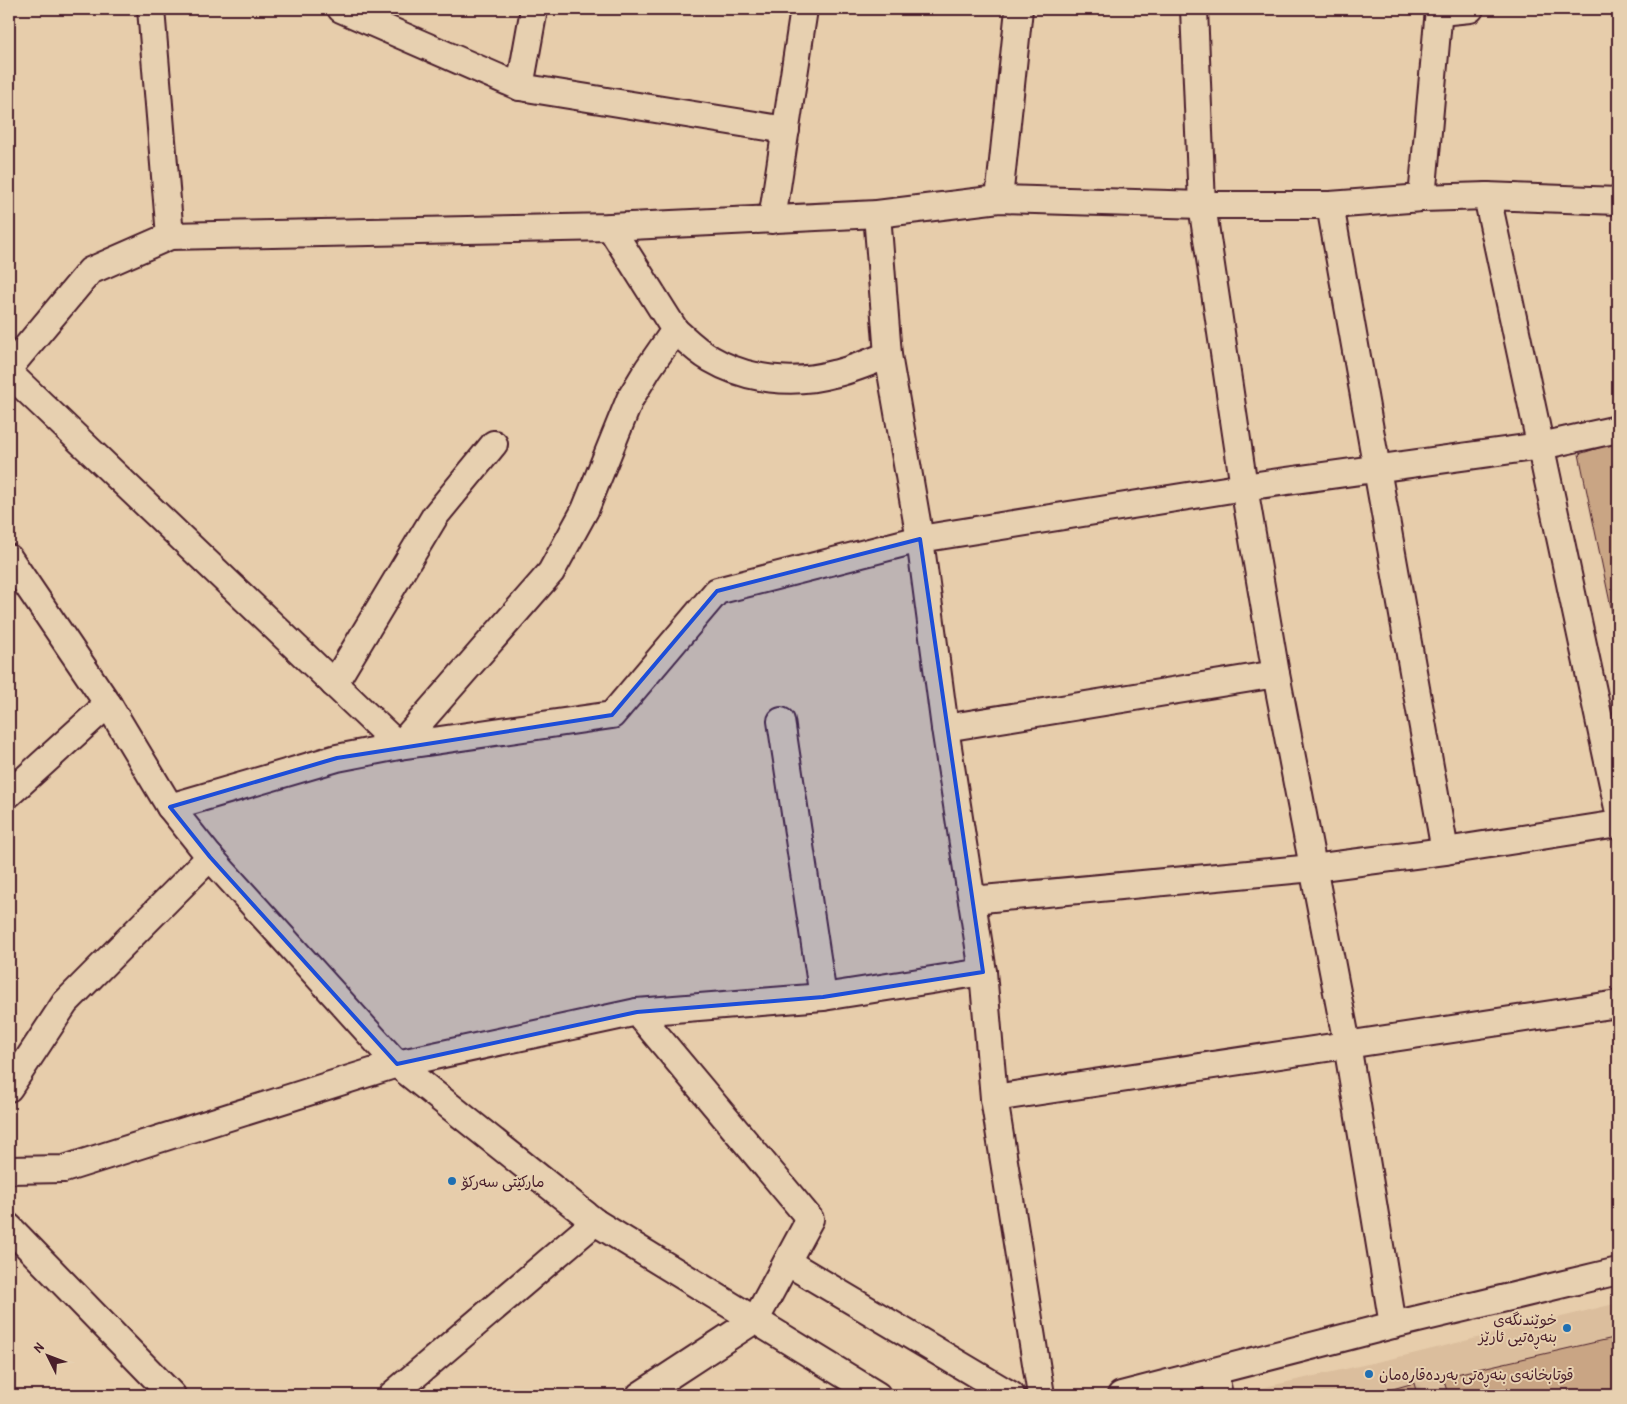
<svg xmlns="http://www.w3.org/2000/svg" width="1627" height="1404" viewBox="0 0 1627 1404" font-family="'Patrick Hand','Playpen Sans Arabic',sans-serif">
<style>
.built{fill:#dbbe9d}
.building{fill:#c9a584;stroke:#4a1f2b;filter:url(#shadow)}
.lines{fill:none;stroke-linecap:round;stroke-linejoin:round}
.minor-casing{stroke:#4a1f2b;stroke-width:30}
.minor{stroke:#e7d0b0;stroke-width:26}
.marked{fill:#1d4ed8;fill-opacity:0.2;stroke:#1d4ed8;stroke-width:4;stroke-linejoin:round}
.poi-dot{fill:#1f6fb2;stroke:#e7d0b0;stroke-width:2}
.labels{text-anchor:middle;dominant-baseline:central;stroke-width:4;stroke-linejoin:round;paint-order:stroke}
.poi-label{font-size:15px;fill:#4a1f2b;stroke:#e7d0b0;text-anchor:start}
</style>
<defs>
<filter id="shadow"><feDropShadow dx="4.5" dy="4.5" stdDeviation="2.5" flood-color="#0004"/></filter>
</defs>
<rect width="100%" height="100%" fill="#e7cdab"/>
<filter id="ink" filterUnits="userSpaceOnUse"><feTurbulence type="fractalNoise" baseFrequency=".02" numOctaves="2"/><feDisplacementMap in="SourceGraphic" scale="10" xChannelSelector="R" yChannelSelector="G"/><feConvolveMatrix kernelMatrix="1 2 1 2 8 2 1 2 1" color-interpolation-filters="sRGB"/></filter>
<g filter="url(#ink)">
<!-- built -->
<polygon class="built" points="1618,1303 1618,1395 1230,1395 1412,1354"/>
<!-- building -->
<g class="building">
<polygon points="1618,442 1618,641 1579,454"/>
<polygon points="1618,1337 1618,1395 1589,1395 1589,1393 1577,1395 1448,1395 1443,1377"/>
<polygon points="1414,1383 1417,1395 1376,1395 1375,1394"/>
</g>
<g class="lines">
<defs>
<g id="minor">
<polyline points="151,9 170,236"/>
<polyline points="341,9 520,87 786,130"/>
<polyline points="1194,9 1202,205 1244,487 1276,674 1347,1044 1393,1325"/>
<polyline points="1440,12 1470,9"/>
<polyline points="520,87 534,9"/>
<polyline points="1487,196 1618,808"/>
<polyline points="1422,198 1439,9"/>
<polyline points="999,199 1019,9"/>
<polyline points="1330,205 1445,851"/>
<polyline points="877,214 888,355 920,539 945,728 983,972 994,1098 1041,1395"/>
<polyline points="772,220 804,9"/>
<path d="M675 330C686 340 697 351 711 359 747 380 793 385 833 374 852 370 870 362 888 355"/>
<polyline points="9,368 90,271 170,236 610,227 877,214 999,199 1202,205 1330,205 1422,198 1487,196 1618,201"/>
<polyline points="9,373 399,746"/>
<polyline points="9,558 108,704 170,807 210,857 397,1064 595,1222 877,1395"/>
<polyline points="334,684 435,516 494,444"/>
<polyline points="781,721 823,997"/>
<polyline points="945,728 1276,674"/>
<polyline points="399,746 551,572 585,510 630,399 648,369 675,330 610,227"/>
<polyline points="9,794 108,704"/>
<polyline points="170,807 337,758 399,746 612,715 717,591 920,539 1244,487 1541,446 1618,429"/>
<polyline points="972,900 1313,868 1445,851 1618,824"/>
<polyline points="637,1012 810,1219 756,1319 640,1395"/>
<polyline points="9,1088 65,1003 210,857"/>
<polyline points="994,1098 1618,1004"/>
<polyline points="9,1170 64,1169 397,1064 637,1012 823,997 983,972"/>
<polyline points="9,1227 172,1395"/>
<polyline points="787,1262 1011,1395"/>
<polyline points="1214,1371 1219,1395"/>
<polyline points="392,1395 595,1222"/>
<polyline points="1121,1395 1393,1325 1618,1271"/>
</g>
</defs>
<!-- minor casing -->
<use href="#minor" class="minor-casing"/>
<!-- minor -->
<use href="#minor" class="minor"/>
</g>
</g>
<!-- marked area -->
<path class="marked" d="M920 539 983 972 823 997 637 1012 397 1064 210 857 170 807 337 758 612 715 717 591Z"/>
<!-- markers -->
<g class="poi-dot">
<circle cx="452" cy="1181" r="5"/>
<circle cx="1567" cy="1328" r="5"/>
<circle cx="1369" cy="1374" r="5"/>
</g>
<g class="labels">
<!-- poi labels -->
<g class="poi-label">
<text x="462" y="1181">مارکێتی سەرکۆ</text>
<text x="1557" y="1319" text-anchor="end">خوێندنگەی<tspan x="1557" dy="17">بنەڕەتیی ئارێز</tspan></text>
<text x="1379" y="1374">قوتابخانەی بنەڕەتی بەردەقارەمان</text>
</g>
</g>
<!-- margin -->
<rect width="1627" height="1404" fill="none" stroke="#e7d0b0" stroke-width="30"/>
<rect x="15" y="15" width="1597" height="1374" fill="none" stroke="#4a1f2b" stroke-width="2" filter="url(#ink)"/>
<!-- north arrow -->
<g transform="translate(48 1356) rotate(312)" stroke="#e7d0b0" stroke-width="4" paint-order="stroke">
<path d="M0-4L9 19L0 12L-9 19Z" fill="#4a1f2b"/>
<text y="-8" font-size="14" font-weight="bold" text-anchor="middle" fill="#4a1f2b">N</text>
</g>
</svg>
